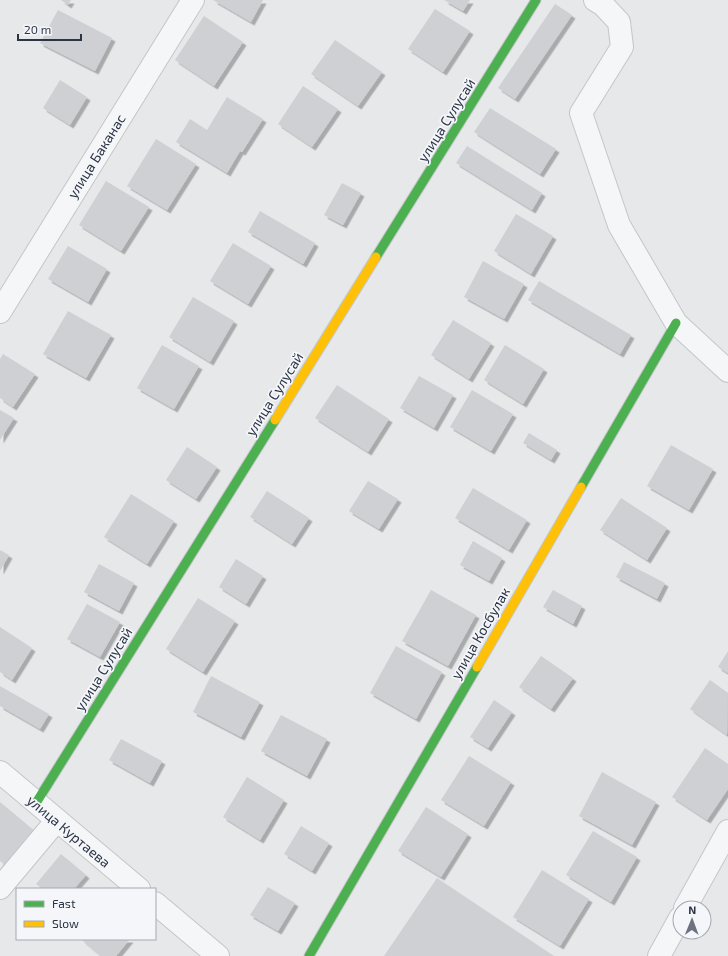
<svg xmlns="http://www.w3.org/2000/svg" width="728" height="956" viewBox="0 0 728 956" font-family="'Exo 2',sans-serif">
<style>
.building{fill:#ced0d3;filter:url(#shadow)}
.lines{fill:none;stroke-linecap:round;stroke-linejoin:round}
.street-casing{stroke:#c4c6c8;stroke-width:24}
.fast-casing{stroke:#c4c6c8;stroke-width:11}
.slow-casing{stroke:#c4c6c8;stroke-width:11}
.street{stroke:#f5f6f7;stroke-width:22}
.fast{stroke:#4caf50;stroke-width:9}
.slow{stroke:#ffc107;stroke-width:9}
.labels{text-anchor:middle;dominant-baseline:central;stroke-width:3.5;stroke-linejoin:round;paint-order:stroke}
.street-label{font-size:14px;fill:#2b3445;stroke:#f4f6f9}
</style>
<defs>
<filter id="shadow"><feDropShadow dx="3.5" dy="3.5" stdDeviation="0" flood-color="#0004"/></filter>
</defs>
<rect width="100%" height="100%" fill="#e6e8ea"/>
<!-- building -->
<g class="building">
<polygon points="61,0 71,0 68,5"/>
<polygon points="213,0 263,0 251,22"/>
<polygon points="444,0 470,0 463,11"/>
<polygon points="555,4 572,15 515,99 498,88"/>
<polygon points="435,9 470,31 443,72 408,49"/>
<polygon points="58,10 112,38 95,71 40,43"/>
<polygon points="204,16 243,42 214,86 175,60"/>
<polygon points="335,40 382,72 358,106 311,74"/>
<polygon points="60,80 87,97 70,125 43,108"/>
<polygon points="303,86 338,109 312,147 278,124"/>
<polygon points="227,97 263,119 242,152 240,151 227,173 176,142 190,119 207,130"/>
<polygon points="490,108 556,149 540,174 474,132"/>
<polygon points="156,139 196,164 167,210 127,186"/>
<polygon points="467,146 542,193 532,210 456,163"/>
<polygon points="106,181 149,207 121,251 79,225"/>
<polygon points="342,183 361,193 343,225 324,215"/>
<polygon points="260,211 315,243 303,264 248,232"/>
<polygon points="516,214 553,236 531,274 494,251"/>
<polygon points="233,243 271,266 248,304 210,281"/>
<polygon points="68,246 107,269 88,302 48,279"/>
<polygon points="483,261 524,284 504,319 464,297"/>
<polygon points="539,281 631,335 620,354 528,300"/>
<polygon points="193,297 234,321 210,362 169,337"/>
<polygon points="68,311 111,335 86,378 43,354"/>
<polygon points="453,320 491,343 469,379 431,355"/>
<polygon points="162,345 199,366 174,409 137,388"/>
<polygon points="505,345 544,369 523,404 484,380"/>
<polygon points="3,354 35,374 13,407 0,398 0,359"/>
<polygon points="419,376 453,395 434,428 400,408"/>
<polygon points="337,385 389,419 368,452 315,418"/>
<polygon points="472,390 513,414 491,451 450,427"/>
<polygon points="0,410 14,418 0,440"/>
<polygon points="529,433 557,450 551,460 523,443"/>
<polygon points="671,445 713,469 689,510 647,486"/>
<polygon points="187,447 217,467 196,499 166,480"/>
<polygon points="368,481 398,499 379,529 349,511"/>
<polygon points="473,488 527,520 509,550 455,518"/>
<polygon points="267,491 309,518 292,544 250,517"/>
<polygon points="131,494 174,521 147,564 104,537"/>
<polygon points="621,498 667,528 647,560 600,530"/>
<polygon points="473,541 502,558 489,581 460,565"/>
<polygon points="0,550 9,555 0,571"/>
<polygon points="236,559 263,576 246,604 219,587"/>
<polygon points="624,562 665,583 657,599 616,577"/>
<polygon points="99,564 134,583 119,611 84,592"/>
<polygon points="431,590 476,615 448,666 402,641"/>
<polygon points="553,590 582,606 573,624 543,607"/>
<polygon points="198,598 235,621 203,672 166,649"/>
<polygon points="87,604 120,622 100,657 67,639"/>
<polygon points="0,627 32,648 12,680 0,672"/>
<polygon points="396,646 442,672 416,719 370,693"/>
<polygon points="728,651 728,673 718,667"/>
<polygon points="541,656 573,678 551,709 519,687"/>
<polygon points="211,676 260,702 241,737 193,712"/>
<polygon points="710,680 728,693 727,735 690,709"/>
<polygon points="0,686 49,714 40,729 0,706"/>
<polygon points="494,700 512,712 488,748 470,737"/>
<polygon points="281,715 327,739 307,776 261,751"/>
<polygon points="121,739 162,761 150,783 109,760"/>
<polygon points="705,748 728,764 728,789 707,820 672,797"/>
<polygon points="469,756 511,782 484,826 441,800"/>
<polygon points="602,772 656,802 632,845 579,816"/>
<polygon points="247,777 284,800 260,840 223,817"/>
<polygon points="0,802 37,833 8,867 0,861"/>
<polygon points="426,807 468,834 441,877 398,851"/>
<polygon points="301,826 329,843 312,871 284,854"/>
<polygon points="593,831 637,857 611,902 566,875"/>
<polygon points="61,854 86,875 74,889 43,889 36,884"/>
<polygon points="542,870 589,899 560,946 513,917"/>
<polygon points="437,878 554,956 384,956"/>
<polygon points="268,887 295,903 278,931 250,915"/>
<polygon points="81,939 130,939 116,956 101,956"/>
</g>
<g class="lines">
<defs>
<g id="street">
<polyline points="595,0 603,5 619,22 622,47 581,113 619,225 676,323 728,371"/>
<polyline points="0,312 193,0"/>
<polyline points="0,772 139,889"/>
<polyline points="0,888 57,820"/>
<polyline points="155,903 218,956"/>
<polyline points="685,908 728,831"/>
<polyline points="659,956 680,918"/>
</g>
<g id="fast">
<polyline points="376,257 536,0"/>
<polyline points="581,487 676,323"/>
<polyline points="36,803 275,420"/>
<polyline points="309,956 477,667"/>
</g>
<g id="slow">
<polyline points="275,420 376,257"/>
<polyline points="477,667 581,487"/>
</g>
</defs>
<!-- street casing -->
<use href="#street" class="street-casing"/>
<!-- fast casing -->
<use href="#fast" class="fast-casing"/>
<!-- slow casing -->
<use href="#slow" class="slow-casing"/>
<!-- street -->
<use href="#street" class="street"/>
<!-- fast -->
<use href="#fast" class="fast"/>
<!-- slow -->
<use href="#slow" class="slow"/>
</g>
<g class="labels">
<!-- street labels -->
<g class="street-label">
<text transform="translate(446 120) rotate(-58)">улица Сулусай</text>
<text transform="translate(96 156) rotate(-58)">улица Баканас</text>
<text transform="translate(274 394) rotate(-58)">улица Сулусай</text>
<text transform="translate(480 633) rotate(-60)">улица Косбулак</text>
<text transform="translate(103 669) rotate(-58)">улица Сулусай</text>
<text transform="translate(69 831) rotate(40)">улица Куртаева</text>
</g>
</g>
<!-- legend -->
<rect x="16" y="888" width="140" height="52" fill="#f4f6f9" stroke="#a4a8b1"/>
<rect x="24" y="901" width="20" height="6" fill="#4caf50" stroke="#a4a8b1"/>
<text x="52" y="908" font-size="12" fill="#2b3445">Fast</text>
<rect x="24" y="921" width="20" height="6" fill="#ffc107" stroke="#a4a8b1"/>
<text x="52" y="928" font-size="12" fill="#2b3445">Slow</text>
<!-- north arrow -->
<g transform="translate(692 920) rotate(1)"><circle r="19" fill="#f4f6f9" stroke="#a4a8b1"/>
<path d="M0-3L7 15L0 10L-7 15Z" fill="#6c737f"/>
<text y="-6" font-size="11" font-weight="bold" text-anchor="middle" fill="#2b3445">N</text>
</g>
<!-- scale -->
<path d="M18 34v6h63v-6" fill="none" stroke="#2b3445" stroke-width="2"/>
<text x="24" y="34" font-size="12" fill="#2b3445" stroke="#f4f6f9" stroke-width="3" paint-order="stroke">20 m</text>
</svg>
